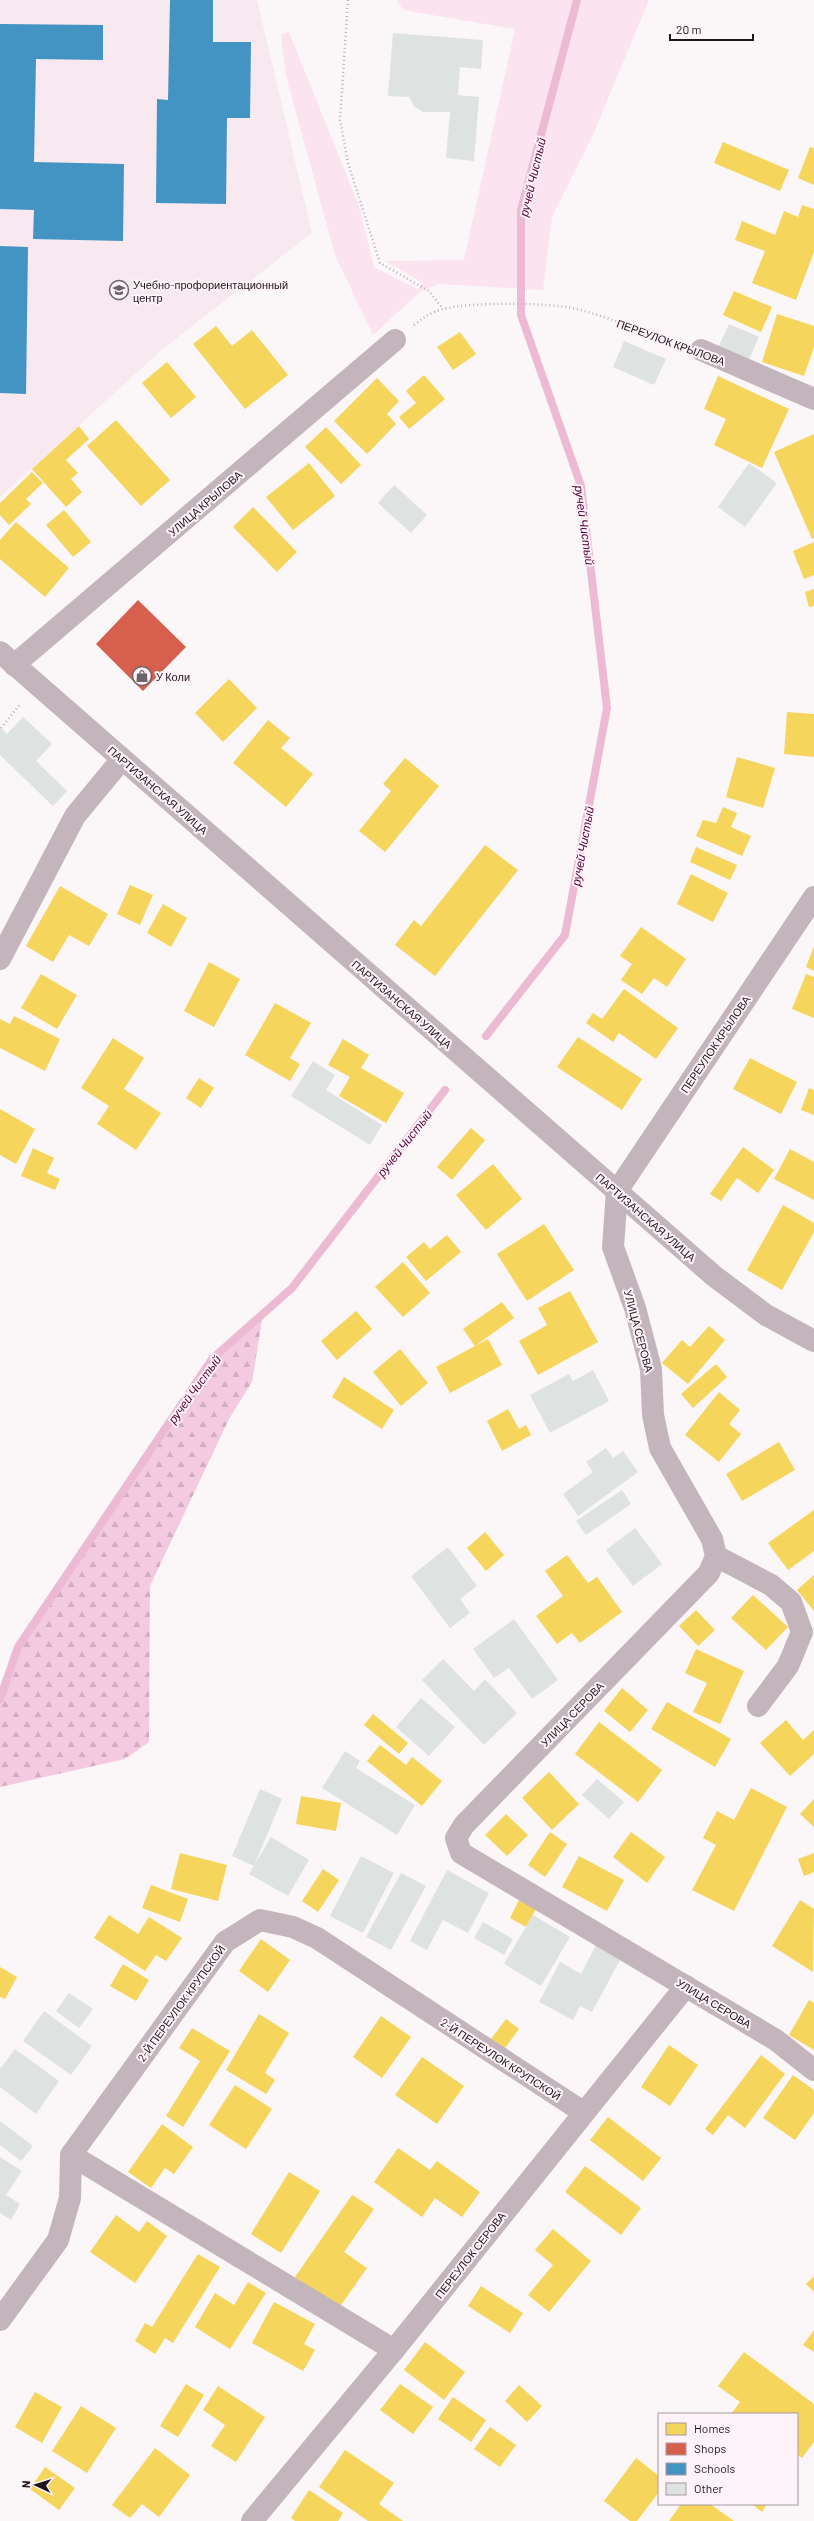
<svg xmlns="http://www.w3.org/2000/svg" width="814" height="2521" viewBox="0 0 814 2521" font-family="Barlow,sans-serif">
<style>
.built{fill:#f7e9ef}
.grass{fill:#fbe3ef}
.forest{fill:url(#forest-firs)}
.homes{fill:#f6d55c}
.shops{fill:#d6604d}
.schools{fill:#4393c3}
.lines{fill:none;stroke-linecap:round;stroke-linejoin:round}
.stream{stroke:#edbad4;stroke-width:8}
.building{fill:#dee3e2}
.path{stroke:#bdb2b7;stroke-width:2.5;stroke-dasharray:1 3;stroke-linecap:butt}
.minor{stroke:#c4b5bc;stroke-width:22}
.labels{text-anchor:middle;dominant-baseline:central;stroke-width:4;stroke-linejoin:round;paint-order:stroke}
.poi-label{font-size:11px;fill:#1e151a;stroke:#fef3f8;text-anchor:start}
.street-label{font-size:11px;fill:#1e151a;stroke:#fef3f8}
.water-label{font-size:12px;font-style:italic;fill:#56023a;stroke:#fef3f8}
</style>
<defs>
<pattern id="forest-firs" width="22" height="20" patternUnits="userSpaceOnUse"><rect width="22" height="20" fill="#f3cadf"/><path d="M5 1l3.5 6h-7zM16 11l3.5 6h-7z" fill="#d0adbf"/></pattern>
</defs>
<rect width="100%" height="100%" fill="#fbf6f8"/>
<!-- built -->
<polygon class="built" points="0,0 257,0 312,233 165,347 0,497"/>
<!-- grass -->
<polygon class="grass" points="397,0 649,0 592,137 552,217 543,290 439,284 420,292 373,335 335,255 286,76 281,35 289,32 359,206 374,267 417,289 423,283 385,261 464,260 515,29 403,10"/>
<!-- forest -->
<polygon class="forest" points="263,1314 252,1382 229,1419 150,1586 149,1742 125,1759 0,1787 0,1699 18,1647 212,1359"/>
<!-- homes -->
<g class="homes">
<polygon points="723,142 789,170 780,191 714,163"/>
<polygon points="810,147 814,148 814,185 798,178"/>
<polygon points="802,205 814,209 814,252 796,300 752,283 765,251 735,240 742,221 775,235 784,211 798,217"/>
<polygon points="734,291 772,307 761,332 723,315"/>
<polygon points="777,314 814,326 814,347 804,376 762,362"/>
<polygon points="216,326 232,346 252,330 288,375 245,409 193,344"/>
<polygon points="460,332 476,354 453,370 437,347"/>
<polygon points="167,362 196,397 171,418 142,383"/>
<polygon points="424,375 445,399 409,429 399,417 416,403 406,391"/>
<polygon points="718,376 789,409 762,468 714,445 726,419 704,409"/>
<polygon points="377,378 399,401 387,414 396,424 367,454 334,421"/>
<polygon points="116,420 170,480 141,506 87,446"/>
<polygon points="79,426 89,439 66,460 78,473 71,479 82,492 66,507 32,469"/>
<polygon points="326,427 361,465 341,484 305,447"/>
<polygon points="814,434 814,538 812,539 774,452"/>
<polygon points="309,463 335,496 293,530 266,497"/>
<polygon points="32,472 43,483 26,499 31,504 9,525 0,515 0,503"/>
<polygon points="253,507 297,552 277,572 233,527"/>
<polygon points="64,510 91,542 73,557 46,525"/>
<polygon points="16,522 69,568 45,597 0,559 0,540"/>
<polygon points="814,542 814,575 804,579 793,551"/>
<polygon points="814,589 814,606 809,607 805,592"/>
<polygon points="229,679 257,708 223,742 195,713"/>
<polygon points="787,712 814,714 814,757 784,754"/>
<polygon points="268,720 290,738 281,748 313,774 286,807 233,763"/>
<polygon points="737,757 775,768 763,808 726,797"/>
<polygon points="405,758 439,786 385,852 359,831 391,791 383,784"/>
<polygon points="723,807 737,813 731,827 751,836 742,856 696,836 703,820 716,823"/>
<polygon points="485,845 518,870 435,976 395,945 414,920 421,926"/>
<polygon points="696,847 737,865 730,880 690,862"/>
<polygon points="691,874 728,893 713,922 677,904"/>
<polygon points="130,885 153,895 140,925 117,914"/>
<polygon points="60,886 108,914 89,946 69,935 53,962 26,946"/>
<polygon points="163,904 187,918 171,947 147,933"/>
<polygon points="641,927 686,959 667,987 654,978 642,994 621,980 632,964 620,956"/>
<polygon points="814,946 814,971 806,967"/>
<polygon points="209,962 240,979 214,1027 184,1011"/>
<polygon points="41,974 77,995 57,1029 21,1008"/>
<polygon points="806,974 814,977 814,1018 792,1009"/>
<polygon points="624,989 678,1028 656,1059 619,1033 613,1042 586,1023 593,1013 602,1019"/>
<polygon points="275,1003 311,1023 290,1058 300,1064 290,1081 245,1055"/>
<polygon points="14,1016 60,1039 45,1071 0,1048 0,1019 10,1024"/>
<polygon points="578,1037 642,1079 622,1110 557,1067"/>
<polygon points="113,1038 144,1058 124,1089 161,1113 136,1150 97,1124 109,1106 81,1088"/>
<polygon points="343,1039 369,1055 361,1068 404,1093 386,1123 339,1096 350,1077 328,1065"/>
<polygon points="750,1058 797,1082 781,1114 733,1089"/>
<polygon points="199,1078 214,1088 201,1108 186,1098"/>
<polygon points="809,1088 814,1090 814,1115 801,1110"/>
<polygon points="0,1109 35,1129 16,1164 0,1155"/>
<polygon points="471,1128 485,1140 452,1180 437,1167"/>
<polygon points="743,1147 774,1170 758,1193 737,1178 721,1201 710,1194"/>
<polygon points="33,1148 54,1158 47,1173 60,1179 55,1190 21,1176"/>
<polygon points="790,1149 814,1162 814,1200 774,1179"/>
<polygon points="493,1164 522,1199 486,1230 456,1195"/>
<polygon points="783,1205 814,1223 814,1232 782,1290 747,1270"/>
<polygon points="544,1224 574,1270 527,1301 497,1254"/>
<polygon points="447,1235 461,1252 426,1281 406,1257 424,1242 430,1249"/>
<polygon points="403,1262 430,1293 403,1317 375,1287"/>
<polygon points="570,1291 598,1342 538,1375 519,1341 547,1325 538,1308"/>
<polygon points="502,1302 514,1318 475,1346 463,1329"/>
<polygon points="356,1311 372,1329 337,1360 321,1341"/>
<polygon points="709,1326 725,1340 688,1384 662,1363 682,1340 690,1347"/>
<polygon points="488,1339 502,1365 450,1393 436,1367"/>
<polygon points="400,1349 428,1383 401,1406 373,1372"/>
<polygon points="716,1364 727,1377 693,1408 681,1394"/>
<polygon points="344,1377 394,1410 382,1429 332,1397"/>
<polygon points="719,1392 740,1410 729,1424 741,1434 719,1462 685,1435"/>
<polygon points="508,1409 519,1429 526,1425 531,1435 502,1451 487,1421"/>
<polygon points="779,1442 795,1470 742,1501 726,1474"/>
<polygon points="814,1510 814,1551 788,1570 768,1543"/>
<polygon points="485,1532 504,1555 486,1571 467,1548"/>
<polygon points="567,1555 588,1583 597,1577 622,1612 580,1643 572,1633 557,1644 536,1616 563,1596 545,1571"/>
<polygon points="814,1575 814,1611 797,1590"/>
<polygon points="753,1595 788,1627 766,1650 731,1618"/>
<polygon points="696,1610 715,1630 698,1646 679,1626"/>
<polygon points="696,1649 744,1671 720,1724 693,1712 707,1683 685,1673"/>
<polygon points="622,1688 648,1710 630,1732 604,1711"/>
<polygon points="667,1702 731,1739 715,1767 651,1729"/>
<polygon points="373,1714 408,1743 399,1754 364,1725"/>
<polygon points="786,1720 803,1740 814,1730 814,1754 790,1776 760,1743"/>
<polygon points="599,1722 662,1770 638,1802 575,1754"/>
<polygon points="380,1745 406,1765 412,1757 442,1781 422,1806 367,1761"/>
<polygon points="549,1772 579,1804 552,1830 522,1798"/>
<polygon points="751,1788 787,1807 734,1911 692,1890 716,1845 703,1838 717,1811 734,1820"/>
<polygon points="301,1796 341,1803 336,1831 296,1824"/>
<polygon points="814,1799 814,1827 800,1814"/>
<polygon points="506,1814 528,1835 507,1856 485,1835"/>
<polygon points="550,1832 567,1844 545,1877 528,1865"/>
<polygon points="631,1832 665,1857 647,1883 613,1857"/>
<polygon points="180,1853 227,1865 218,1901 171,1889"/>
<polygon points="814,1853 814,1872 804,1876 798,1859"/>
<polygon points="579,1856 624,1880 607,1911 562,1887"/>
<polygon points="323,1869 339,1880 318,1912 302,1901"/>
<polygon points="151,1885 188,1899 180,1922 142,1908"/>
<polygon points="519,1900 536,1909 526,1927 510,1918"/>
<polygon points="800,1900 814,1909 813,1972 772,1946"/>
<polygon points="109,1915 138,1934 149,1917 182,1938 166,1961 156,1955 145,1971 94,1938"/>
<polygon points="261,1939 290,1960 268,1992 239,1971"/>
<polygon points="123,1964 149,1980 136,2001 110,1986"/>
<polygon points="0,1967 17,1977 5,1999 0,1997"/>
<polygon points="809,2000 814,2003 814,2050 789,2035"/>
<polygon points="259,2014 289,2033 265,2073 275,2080 266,2094 226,2070"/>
<polygon points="381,2016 411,2037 382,2078 353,2057"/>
<polygon points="506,2019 519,2029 505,2048 491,2039"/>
<polygon points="192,2028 230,2051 183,2127 166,2116 200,2061 179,2048"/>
<polygon points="669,2045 698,2065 670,2106 641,2087"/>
<polygon points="761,2055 785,2074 745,2128 728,2115 713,2135 705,2129"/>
<polygon points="422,2057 464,2086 437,2124 395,2095"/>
<polygon points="793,2075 814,2090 814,2113 795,2140 763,2118"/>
<polygon points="235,2085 272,2109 246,2149 209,2125"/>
<polygon points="608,2117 661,2158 643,2181 590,2140"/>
<polygon points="162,2124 193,2147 174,2174 165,2168 151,2188 128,2172"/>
<polygon points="398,2148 430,2170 437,2161 480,2192 462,2217 435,2198 422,2217 374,2182"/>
<polygon points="585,2166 641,2208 621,2235 565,2192"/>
<polygon points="289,2172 320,2191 281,2253 251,2234"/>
<polygon points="352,2195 374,2209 344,2252 367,2268 339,2308 295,2277"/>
<polygon points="116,2215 139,2232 147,2221 167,2236 135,2283 90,2252"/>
<polygon points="553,2229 591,2261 549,2312 528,2295 553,2265 535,2250"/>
<polygon points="198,2254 220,2267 173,2343 165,2338 155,2354 135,2341 145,2323 152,2327"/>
<polygon points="814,2276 814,2292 806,2284"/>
<polygon points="248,2282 266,2293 230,2349 195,2327 215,2293 234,2305"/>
<polygon points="481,2286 523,2313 510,2333 468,2306"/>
<polygon points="274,2302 315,2324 304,2344 315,2350 303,2371 252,2343"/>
<polygon points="814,2330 814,2352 803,2345"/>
<polygon points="425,2342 465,2372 444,2400 404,2370"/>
<polygon points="744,2352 814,2404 814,2442 802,2458 797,2454 797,2414 731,2414 740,2402 718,2386"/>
<polygon points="186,2384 204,2395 178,2437 160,2426"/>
<polygon points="400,2384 433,2407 413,2434 380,2410"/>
<polygon points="519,2385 542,2406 527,2422 505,2401"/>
<polygon points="218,2386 265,2417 236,2462 211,2446 225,2425 203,2410"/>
<polygon points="35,2392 62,2407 42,2443 15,2427"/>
<polygon points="453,2397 486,2420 471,2442 438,2419"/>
<polygon points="81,2406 116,2428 87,2473 52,2451"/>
<polygon points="490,2427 516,2445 500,2467 474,2449"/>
<polygon points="155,2448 190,2475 159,2517 142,2504 130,2518 112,2505"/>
<polygon points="345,2450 394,2483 379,2504 403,2521 368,2521 319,2487"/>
<polygon points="636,2458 659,2476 659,2492 637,2521 630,2521 604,2501"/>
<polygon points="45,2467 75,2488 59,2510 30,2489"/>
<polygon points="309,2490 343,2513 338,2521 295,2521 291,2518"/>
<polygon points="681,2504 710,2504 734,2521 669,2521"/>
<polygon points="752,2504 767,2504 762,2512"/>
</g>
<!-- shops -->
<polygon class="shops" points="138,600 186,647 143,691 96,644"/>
<!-- schools -->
<g class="schools">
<polygon points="170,0 213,0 213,42 251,42 250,118 227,118 226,204 156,203 157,99 168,100"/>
<polygon points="0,24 103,25 103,60 36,59 34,162 124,164 123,241 33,239 34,210 0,209"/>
<polygon points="0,246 28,247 26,394 0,393"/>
</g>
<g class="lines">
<!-- stream -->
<g class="stream">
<polyline points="486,1036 565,935 607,708 581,486 521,315 521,210 577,0"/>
<polyline points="0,1699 18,1647 212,1359 292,1288 445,1090"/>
</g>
</g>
<!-- building -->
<g class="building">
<polygon points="393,33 483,40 481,69 460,67 458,95 479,97 474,161 446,158 450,112 423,112 414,106 409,97 388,96"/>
<polygon points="729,324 759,337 747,364 717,350"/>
<polygon points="624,341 666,359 654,385 613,367"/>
<polygon points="749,463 777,483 745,527 718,507"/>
<polygon points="394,485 427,515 411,533 378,503"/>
<polygon points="23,717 52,744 36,761 67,791 53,806 0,755 0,727 7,734"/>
<polygon points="313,1061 335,1075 326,1090 382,1125 370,1145 291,1096"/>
<polygon points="593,1370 609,1401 550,1433 530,1395 569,1374 573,1381"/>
<polygon points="606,1448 613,1458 623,1451 638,1472 578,1516 563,1494 593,1472 586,1462"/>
<polygon points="622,1490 631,1504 586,1535 576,1521"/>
<polygon points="635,1528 662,1564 633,1586 606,1550"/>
<polygon points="448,1547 477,1586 460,1599 470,1613 450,1628 411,1576"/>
<polygon points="514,1619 558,1680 532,1699 509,1668 494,1678 473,1649"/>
<polygon points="443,1659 474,1691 485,1679 517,1713 484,1745 422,1680"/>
<polygon points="421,1698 455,1727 429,1756 396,1727"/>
<polygon points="345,1751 360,1761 356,1768 415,1805 397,1835 322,1788"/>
<polygon points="597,1779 624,1802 609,1819 582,1795"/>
<polygon points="260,1789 282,1799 254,1866 232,1856"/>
<polygon points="271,1837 309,1860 288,1896 249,1874"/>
<polygon points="361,1856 394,1873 363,1933 330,1916"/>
<polygon points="447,1870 489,1893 468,1933 443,1920 427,1950 410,1941"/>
<polygon points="401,1873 426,1886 391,1950 366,1937"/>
<polygon points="533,1915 570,1937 541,1986 504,1964"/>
<polygon points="483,1922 513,1939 504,1955 474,1938"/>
<polygon points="596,1945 621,1958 592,2012 580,2006 573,2020 539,2002 560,1962 581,1974"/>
<polygon points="69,1993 93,2009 79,2028 56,2011"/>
<polygon points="44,2011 92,2046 71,2075 23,2041"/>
<polygon points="15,2049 59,2081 36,2114 0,2087 0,2069"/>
<polygon points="0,2121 33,2146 21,2161 0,2145"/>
<polygon points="0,2157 22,2171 6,2195 20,2204 11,2220 0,2213"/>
</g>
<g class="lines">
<!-- path -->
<g class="path">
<polyline points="348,0 340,120 348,163 380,263 429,291 443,309"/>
<path d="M414 325C423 318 431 312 443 309 473 302 546 302 577 309 611 318 645 332 678 343"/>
<polyline points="1,728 21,703"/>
</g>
<!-- minor -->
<g class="minor">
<polyline points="701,350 814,399"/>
<polyline points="0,652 714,1276 766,1315 814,1341"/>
<polyline points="14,665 395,340"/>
<polyline points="814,897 617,1191 613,1247 635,1308 651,1369 653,1415 660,1448 712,1539 716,1556 709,1573 464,1825 456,1838 461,1853 776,2040 814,2070"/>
<polyline points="0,959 75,816 122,759"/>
<polyline points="716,1556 771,1585 791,1602 802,1632 788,1666 758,1706"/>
<polyline points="71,2155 394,2350"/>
<polyline points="0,2320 58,2240 70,2198 71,2155 225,1942 260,1920 293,1927 317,1938 583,2112"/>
<polyline points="252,2521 394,2350 686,1986"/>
</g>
</g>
<!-- icons -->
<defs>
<symbol id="school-ring" viewBox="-11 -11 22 22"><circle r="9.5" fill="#fef3f8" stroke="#6b6468" stroke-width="1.5"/><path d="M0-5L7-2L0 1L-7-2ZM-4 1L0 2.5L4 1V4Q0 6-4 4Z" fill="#6b6468"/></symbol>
<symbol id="shop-ring" viewBox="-11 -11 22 22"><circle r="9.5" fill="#fef3f8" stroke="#6b6468" stroke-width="1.5"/><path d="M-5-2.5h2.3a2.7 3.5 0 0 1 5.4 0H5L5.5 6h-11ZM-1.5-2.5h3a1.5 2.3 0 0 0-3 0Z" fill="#6b6468"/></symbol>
</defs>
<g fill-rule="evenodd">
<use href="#school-ring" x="108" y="279" width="22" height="22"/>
<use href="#shop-ring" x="131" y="665" width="22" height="22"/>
</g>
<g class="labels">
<!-- poi labels -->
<g class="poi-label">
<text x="133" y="284">Учебно-профориентационный<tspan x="133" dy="13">центр</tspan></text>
<text x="156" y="676">У Коли</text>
</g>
<!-- street labels -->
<g class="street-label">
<text transform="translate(671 342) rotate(20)">ПЕРЕУЛОК КРЫЛОВА</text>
<text transform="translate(205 503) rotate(-41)">УЛИЦА КРЫЛОВА</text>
<text transform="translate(158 790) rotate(41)">ПАРТИЗАНСКАЯ УЛИЦА</text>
<text transform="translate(402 1004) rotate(41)">ПАРТИЗАНСКАЯ УЛИЦА</text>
<text transform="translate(715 1044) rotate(-56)">ПЕРЕУЛОК КРЫЛОВА</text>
<text transform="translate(646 1217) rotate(41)">ПАРТИЗАНСКАЯ УЛИЦА</text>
<text transform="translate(639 1331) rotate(75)">УЛИЦА СЕРОВА</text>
<text transform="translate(572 1714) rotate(-46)">УЛИЦА СЕРОВА</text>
<text transform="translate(181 2003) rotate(-54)">2-Й ПЕРЕУЛОК КРУПСКОЙ</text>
<text transform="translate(714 2003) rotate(31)">УЛИЦА СЕРОВА</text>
<text transform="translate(501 2059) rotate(33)">2-Й ПЕРЕУЛОК КРУПСКОЙ</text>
<text transform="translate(470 2255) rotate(-52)">ПЕРЕУЛОК СЕРОВА</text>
</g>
<!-- water labels -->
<g class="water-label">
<text transform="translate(532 177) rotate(-77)">ручей Чистый</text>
<text transform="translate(585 525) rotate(82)">ручей Чистый</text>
<text transform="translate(582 846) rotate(-80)">ручей Чистый</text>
<text transform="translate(404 1143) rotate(-52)">ручей Чистый</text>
<text transform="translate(194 1389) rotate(-54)">ручей Чистый</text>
</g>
</g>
<!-- legend -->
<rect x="658" y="2413" width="140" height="92" fill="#fef3f8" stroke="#a49a9f"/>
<rect x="666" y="2423" width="20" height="12" fill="#f6d55c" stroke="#a49a9f"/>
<text x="694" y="2433" font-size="12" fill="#1e151a">Homes</text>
<rect x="666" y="2443" width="20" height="12" fill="#d6604d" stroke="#a49a9f"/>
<text x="694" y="2453" font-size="12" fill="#1e151a">Shops</text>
<rect x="666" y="2463" width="20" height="12" fill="#4393c3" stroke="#a49a9f"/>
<text x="694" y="2473" font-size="12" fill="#1e151a">Schools</text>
<rect x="666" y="2483" width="20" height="12" fill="#dee3e2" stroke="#a49a9f"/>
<text x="694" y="2493" font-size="12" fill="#1e151a">Other</text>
<!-- north arrow -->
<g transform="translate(36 2485) rotate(274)" stroke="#fef3f8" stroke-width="3" paint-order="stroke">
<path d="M0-3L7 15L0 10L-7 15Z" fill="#1e151a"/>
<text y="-6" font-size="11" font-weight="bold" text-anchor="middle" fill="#1e151a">N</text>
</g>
<!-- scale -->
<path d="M670 34v6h83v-6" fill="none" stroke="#1e151a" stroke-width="2"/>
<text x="676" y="34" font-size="12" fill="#1e151a" stroke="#fef3f8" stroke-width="3" paint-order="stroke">20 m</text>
</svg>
